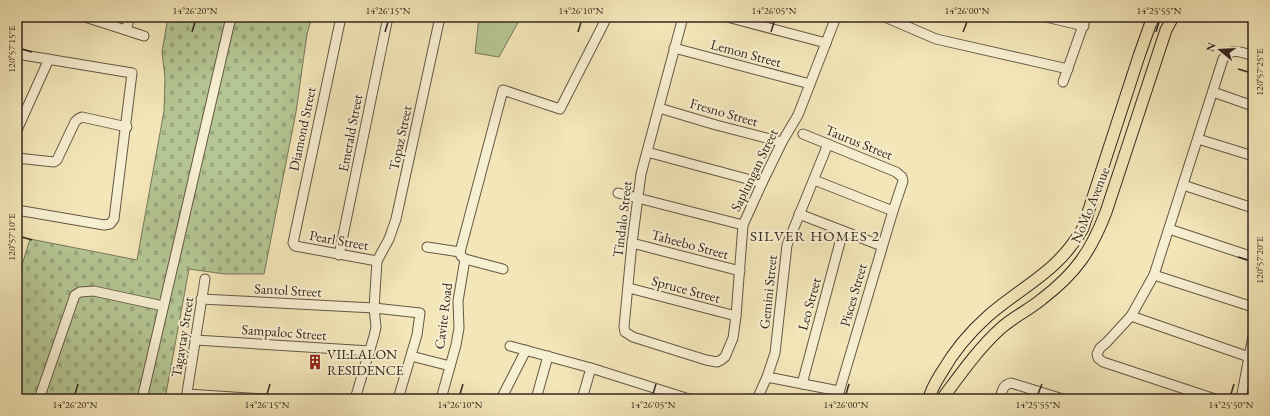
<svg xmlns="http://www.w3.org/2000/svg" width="1270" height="416" viewBox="0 0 1270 416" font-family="'EB Garamond',serif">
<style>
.grass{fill:#b5c694;stroke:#76775a}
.cemetery{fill:url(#cemetery-stones);stroke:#76775a}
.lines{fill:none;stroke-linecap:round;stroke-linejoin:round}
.minor-casing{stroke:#655845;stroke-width:11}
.major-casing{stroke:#36281f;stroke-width:13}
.minor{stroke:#f7efd1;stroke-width:9}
.major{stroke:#f3e6b8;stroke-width:11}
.ticks{fill:none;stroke:#36281f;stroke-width:1.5}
.labels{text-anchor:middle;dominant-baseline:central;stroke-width:4;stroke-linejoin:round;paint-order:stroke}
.street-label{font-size:14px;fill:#36281f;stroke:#f7efd1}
.poi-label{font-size:14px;fill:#36281f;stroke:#f7efd1;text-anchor:start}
.neighbourhood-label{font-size:15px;letter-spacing:1px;fill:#36281f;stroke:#f7efd1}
.neatline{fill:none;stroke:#36281f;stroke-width:1.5}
.ticks-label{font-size:10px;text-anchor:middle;fill:#36281f}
</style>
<defs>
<pattern id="cemetery-stones" width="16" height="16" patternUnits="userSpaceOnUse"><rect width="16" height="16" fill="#b5c694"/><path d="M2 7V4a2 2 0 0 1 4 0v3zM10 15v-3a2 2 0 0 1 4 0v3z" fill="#9caa7f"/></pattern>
</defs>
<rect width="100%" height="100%" fill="#f3e6b8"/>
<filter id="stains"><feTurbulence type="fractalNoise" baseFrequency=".005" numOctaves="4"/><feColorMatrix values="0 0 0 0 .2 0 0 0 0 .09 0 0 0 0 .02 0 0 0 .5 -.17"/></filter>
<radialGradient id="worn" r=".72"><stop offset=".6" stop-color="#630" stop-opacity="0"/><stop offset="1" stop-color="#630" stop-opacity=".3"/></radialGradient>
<!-- grass -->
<polygon class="grass" points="479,17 521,17 499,57 475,53"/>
<!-- cemetery -->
<polygon class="cemetery" points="168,17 312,17 307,34 296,112 264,274 225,274 189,269 165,399 17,399 17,281 30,239 137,260 164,111 165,77 162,52"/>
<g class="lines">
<defs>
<g id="minor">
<polyline points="85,17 144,36"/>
<polyline points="341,17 293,243 295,246 377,261"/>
<polyline points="683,17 641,174 632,243 624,327 625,332 633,337 706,360 717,362 721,360 725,357 733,338 736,316 743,225 762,183 782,142 798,115 836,17"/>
<polyline points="727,17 826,43"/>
<polyline points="885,17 936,39 1068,69"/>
<polyline points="1046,17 1084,26"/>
<polyline points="126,30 130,17"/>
<polyline points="674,48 810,84"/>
<polyline points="17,54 132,73 114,219 110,224 104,225 17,210"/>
<polyline points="1063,82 1086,17"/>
<polyline points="1213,92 1253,106"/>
<polyline points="659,108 716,125 782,142"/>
<polyline points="17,130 49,59"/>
<polyline points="803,134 896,172 902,177 903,181 893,211 837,399"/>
<polyline points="1198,139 1253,156"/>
<polyline points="647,152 762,183"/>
<polyline points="17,158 54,162 57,160 75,122 78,119 82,117 127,127"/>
<polyline points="814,180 893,211"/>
<polyline points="1183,185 1253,208"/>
<polyline points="618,193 743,225"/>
<polyline points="799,214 882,246"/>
<polyline points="1169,229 1253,257"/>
<polyline points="632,243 740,271"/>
<polyline points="427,247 460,252"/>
<polyline points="339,255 388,17"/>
<polyline points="503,269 465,259 461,256 460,252 503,90 560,109 607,17"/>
<polyline points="1154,275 1253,307"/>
<polyline points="629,288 736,316"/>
<polyline points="201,299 374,308 420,313 417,335 398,399"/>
<polyline points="1131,316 1249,357"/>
<polyline points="195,340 370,351"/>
<polyline points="510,346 591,368 689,399"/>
<polyline points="411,356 450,366"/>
<polyline points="767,377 839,391"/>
<polyline points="802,384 843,231"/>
<polyline points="187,394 265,399"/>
<polyline points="39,399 75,295 80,292 94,291 163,306"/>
<polyline points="142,399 231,17"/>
<polyline points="186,399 205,279"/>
<polyline points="355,399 374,336 376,327 374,308 377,261 389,239 396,219 440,17"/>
<polyline points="441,399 456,345 459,328 458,301 465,259"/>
<polyline points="501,399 526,350"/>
<polyline points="536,399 548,356"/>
<polyline points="582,399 591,368"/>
<polyline points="757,399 767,377 775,353 787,245 828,144"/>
<path d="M1000 399C1002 392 1002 385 1011 383L1063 399"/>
<path d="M1215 399 1103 362 1098 358 1097 354 1100 348 1106 343 1131 316 1154 275 1223 59C1231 47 1242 52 1253 56"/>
<polyline points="1241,399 1253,336"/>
</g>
<g id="major">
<path d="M929 399C931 389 937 380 942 372 954 351 970 332 988 316 1024 285 1059 271 1083 228L1139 56 1150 25 1154 17"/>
<path d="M942 399C960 375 978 349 1000 329 1013 317 1029 310 1042 299 1076 273 1091 251 1106 212L1166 30 1173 17"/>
</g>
</defs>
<!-- minor casing -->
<use href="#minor" class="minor-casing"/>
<!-- major casing -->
<use href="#major" class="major-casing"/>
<!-- minor -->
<use href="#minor" class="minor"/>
<!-- major -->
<use href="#major" class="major"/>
</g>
<!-- ticks -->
<path class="ticks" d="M192 32 195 22M385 32 388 22M578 32 581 22M771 32 774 22M963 32 967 22M1156 32 1159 22M22 49 32 52M1238 69 1248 72M22 237 32 240M1238 257 1248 260M75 394 78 384M267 394 270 384M460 394 463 384M653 394 656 384M846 394 849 384M1038 394 1042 384M1231 394 1234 384"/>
<!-- icons -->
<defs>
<symbol id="building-bare" viewBox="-9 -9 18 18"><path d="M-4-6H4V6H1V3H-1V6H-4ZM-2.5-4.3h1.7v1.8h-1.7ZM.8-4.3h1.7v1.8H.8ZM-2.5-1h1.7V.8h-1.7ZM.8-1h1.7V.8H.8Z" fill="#8f2418" stroke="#f7efd1" stroke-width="2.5" paint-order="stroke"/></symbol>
</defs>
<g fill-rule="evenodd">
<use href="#building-bare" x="304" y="351" width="22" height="22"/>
</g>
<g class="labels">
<!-- street labels -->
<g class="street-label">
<text transform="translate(746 53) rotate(15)">Lemon Street</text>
<text transform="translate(724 112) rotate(16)">Fresno Street</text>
<text transform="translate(302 129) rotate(-78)">Diamond Street</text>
<text transform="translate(350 133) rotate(-79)">Emerald Street</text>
<text transform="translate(400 138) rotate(-78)">Topaz Street</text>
<text transform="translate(859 142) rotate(22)">Taurus Street</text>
<text transform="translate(754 170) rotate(-64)">Saplungan Street</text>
<text transform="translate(1090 205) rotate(-68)">NoMo Avenue</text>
<text transform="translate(622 219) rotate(-83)">Tindalo Street</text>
<text transform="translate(339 240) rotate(10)">Pearl Street</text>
<text transform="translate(690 244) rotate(15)">Taheebo Street</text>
<text transform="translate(686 289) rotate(15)">Spruce Street</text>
<text transform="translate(288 290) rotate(3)">Santol Street</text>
<text transform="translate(768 292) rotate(-84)">Gemini Street</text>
<text transform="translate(853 295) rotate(-74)">Pisces Street</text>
<text transform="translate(809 304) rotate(-75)">Leo Street</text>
<text transform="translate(443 316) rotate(-83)">Cavite Road</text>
<text transform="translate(284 332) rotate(4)">Sampaloc Street</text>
<text transform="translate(182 337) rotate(-81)">Tagaytay Street</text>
</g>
<!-- poi labels -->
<g class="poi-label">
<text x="327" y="354">VILLALON<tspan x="327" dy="16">RESIDENCE</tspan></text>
</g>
<!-- neighbourhood labels -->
<g class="neighbourhood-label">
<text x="815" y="235">SILVER HOMES 2</text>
</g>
</g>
<!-- margin -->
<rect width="1270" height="416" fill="none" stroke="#f3e6b8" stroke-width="44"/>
<!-- north arrow -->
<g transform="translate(1220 50) rotate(288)" stroke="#f7efd1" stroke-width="3" paint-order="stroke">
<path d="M0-3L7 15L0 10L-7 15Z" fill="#36281f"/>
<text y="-6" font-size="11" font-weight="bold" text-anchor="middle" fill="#36281f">N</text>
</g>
<rect x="22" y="22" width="1226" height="372" class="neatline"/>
<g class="ticks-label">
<text x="195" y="14">14°26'20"N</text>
<text x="388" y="14">14°26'15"N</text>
<text x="581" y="14">14°26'10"N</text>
<text x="774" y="14">14°26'05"N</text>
<text x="967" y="14">14°26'00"N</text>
<text x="1159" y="14">14°25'55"N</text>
<text transform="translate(11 49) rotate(-90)" y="4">120°57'15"E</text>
<text transform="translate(1259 72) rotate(-90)" y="4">120°57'25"E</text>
<text transform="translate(11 237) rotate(-90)" y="4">120°57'10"E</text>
<text transform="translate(1259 260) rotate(-90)" y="4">120°57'20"E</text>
<text x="75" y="408">14°26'20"N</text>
<text x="267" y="408">14°26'15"N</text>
<text x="460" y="408">14°26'10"N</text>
<text x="653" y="408">14°26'05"N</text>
<text x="846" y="408">14°26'00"N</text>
<text x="1038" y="408">14°25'55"N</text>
<text x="1231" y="408">14°25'50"N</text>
</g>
<rect width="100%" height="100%" filter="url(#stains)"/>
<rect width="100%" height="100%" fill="url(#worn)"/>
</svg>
